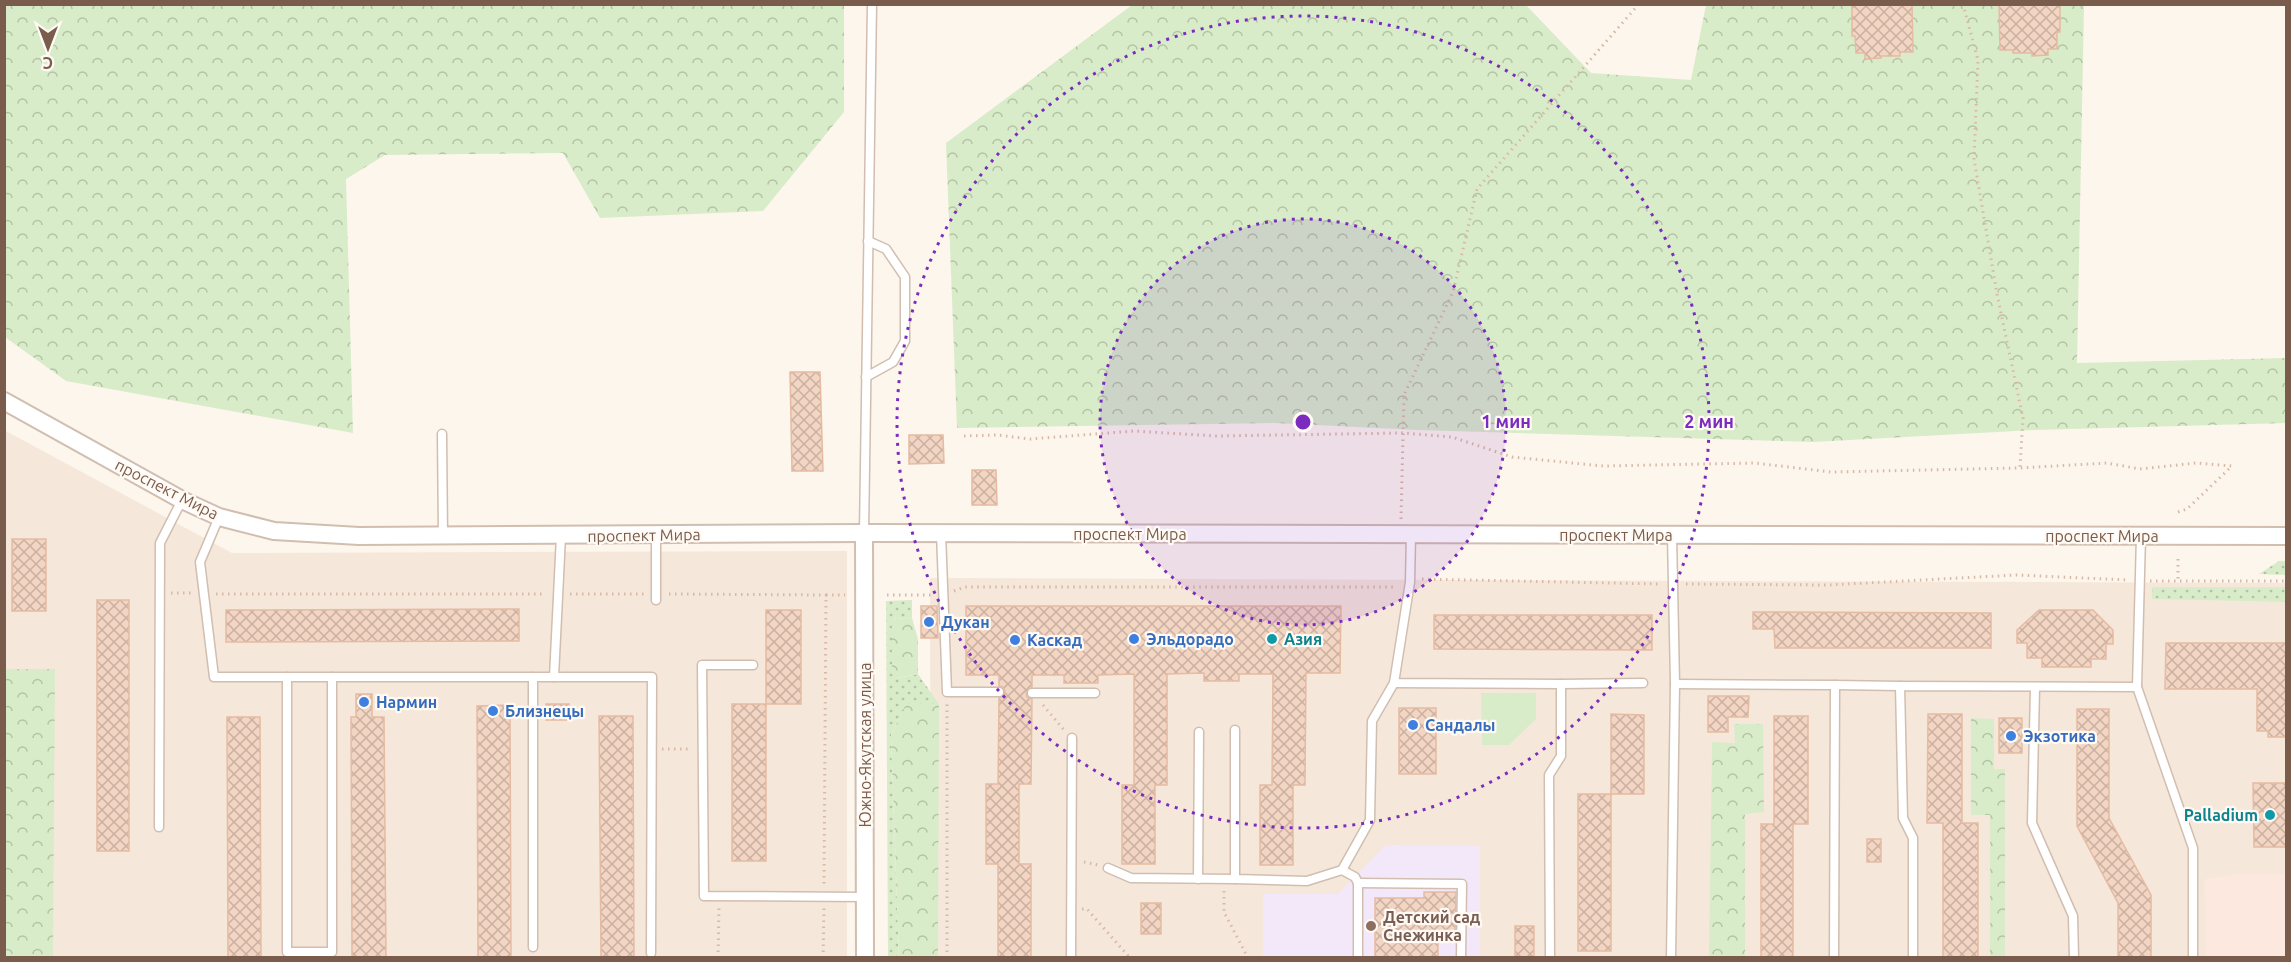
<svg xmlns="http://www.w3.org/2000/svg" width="2291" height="962" viewBox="0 0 2291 962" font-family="Ubuntu,sans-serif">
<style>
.residential{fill:#f5e8da}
.commercial{fill:#fde8e0}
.education{fill:#f3e8fa}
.grass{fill:url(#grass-dots)}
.forest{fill:url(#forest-crowns)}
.park{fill:#d8ecc9}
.building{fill:url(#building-cross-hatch);stroke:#e6bba3;stroke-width:1.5}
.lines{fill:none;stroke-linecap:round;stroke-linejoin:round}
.lane-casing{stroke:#d1beb0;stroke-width:11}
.street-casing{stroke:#d1beb0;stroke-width:20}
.path{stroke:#d9b8a5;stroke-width:3;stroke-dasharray:1.5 4.5;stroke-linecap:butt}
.lane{stroke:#fff;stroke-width:8}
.street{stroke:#fff;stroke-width:16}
.ring{fill:none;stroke:#7b2cbf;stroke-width:3;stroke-dasharray:3 6}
.shop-dot{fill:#3f7fe0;stroke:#fffaf3;stroke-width:2}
.culture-dot{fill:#0f9aa8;stroke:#fffaf3;stroke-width:2}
.education-dot{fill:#8d6e63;stroke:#fffaf3;stroke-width:2}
.labels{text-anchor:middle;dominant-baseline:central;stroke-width:4.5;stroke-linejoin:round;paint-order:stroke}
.street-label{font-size:16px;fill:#7a5c4d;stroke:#fffaf3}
.shop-label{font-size:16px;font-weight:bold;fill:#366cbe;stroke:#fffaf3;text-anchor:start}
.culture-label{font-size:16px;font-weight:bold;fill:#0d838f;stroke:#fffaf3;text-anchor:start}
.education-label{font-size:16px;font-weight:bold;fill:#785e54;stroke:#fffaf3;text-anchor:start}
.centre{fill:#7b2cbf;stroke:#fffaf3;stroke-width:3}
.ring-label{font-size:18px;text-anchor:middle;font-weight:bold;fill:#7b2cbf;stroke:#fffaf3;stroke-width:4.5;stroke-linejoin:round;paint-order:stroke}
</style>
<defs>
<pattern id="grass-dots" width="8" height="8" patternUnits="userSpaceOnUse" patternTransform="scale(1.5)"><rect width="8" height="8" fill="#d8ecc9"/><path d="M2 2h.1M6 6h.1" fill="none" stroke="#b4c2a5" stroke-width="1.8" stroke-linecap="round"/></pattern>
<pattern id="forest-crowns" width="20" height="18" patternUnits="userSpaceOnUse" patternTransform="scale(1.5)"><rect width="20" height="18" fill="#d8ecc9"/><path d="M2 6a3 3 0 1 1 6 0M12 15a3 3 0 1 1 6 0" fill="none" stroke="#b4c2a5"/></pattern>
<pattern id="building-cross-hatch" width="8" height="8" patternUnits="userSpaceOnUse" patternTransform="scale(1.5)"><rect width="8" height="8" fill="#f3d5c3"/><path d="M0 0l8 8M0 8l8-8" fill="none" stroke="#cab0a1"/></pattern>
</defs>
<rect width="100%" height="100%" fill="#fdf6ec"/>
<!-- residential -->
<g class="residential">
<polygon points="4,430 232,553 847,551 847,957 5,957"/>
<polygon points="930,578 2286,583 2286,957 931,957"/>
</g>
<!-- commercial -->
<polygon class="commercial" points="2241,874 2286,874 2286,957 2206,957 2205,879"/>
<!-- education -->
<polygon class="education" points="1386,845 1480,846 1480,957 1263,958 1263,894 1338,894"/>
<!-- grass -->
<g class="grass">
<polygon points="2279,561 2286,561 2286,575 2259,574"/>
<polygon points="2152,587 2286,587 2286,602 2152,599"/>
<polygon points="912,600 912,618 892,619 897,678 918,674 939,704 906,704 891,735 899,958 888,957 886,601"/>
</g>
<!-- forest -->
<g class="forest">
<polygon points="5,4 844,5 844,112 763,211 600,218 563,153 385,155 346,179 353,433 66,381 5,337"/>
<polygon points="1132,5 1526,5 1591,73 1691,80 1706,5 2084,5 2077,363 2286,358 2286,423 2035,430 1813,442 1417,430 1276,423 957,428 946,143"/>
<polygon points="912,618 918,639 918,674 896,678 892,667 892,619"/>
<polygon points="5,669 55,669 53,957 5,957"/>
<polygon points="906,704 939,704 938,957 899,957 891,735"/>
<polygon points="1971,718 1994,719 1994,769 2005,769 2005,957 1990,957 1990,815 1971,815"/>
<polygon points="1734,724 1763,724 1764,812 1745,814 1745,957 1709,957 1712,742 1735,743"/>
</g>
<!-- park -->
<polygon class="park" points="1481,693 1536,693 1536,719 1509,745 1482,745"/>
<!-- building -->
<g class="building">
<polygon points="1852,4 1912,4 1913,52 1900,52 1900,56 1881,56 1881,58 1865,59 1865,53 1856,53 1855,36 1852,36"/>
<polygon points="1999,4 2060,4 2060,32 2057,32 2057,49 2048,49 2048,55 2032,56 2032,53 2013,53 2013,50 2000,50"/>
<polygon points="790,372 820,372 823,471 792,471"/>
<polygon points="909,435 943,435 944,463 909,464"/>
<polygon points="972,470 996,470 997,505 972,505"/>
<rect x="12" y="539" width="34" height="72"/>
<rect x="97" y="600" width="32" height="251"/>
<polygon points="921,606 937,606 938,638 921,638"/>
<polygon points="966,606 1341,606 1340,673 1306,673 1305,785 1293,785 1293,865 1260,865 1260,785 1272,785 1273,674 1239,674 1239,681 1204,681 1204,673 1167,674 1167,785 1155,785 1155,864 1122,864 1122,785 1134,785 1134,674 1098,675 1098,683 1064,683 1064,675 1032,675 1032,687 1026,692 1027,697 1032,699 1031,784 1019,784 1019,864 1031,864 1031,957 998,957 998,864 986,864 986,784 998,784 999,698 1004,696 1005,691 1003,687 999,686 999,675 966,675"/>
<polygon points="519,609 519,641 226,642 226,610"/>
<rect x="766" y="610" width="35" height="94"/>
<polygon points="2039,610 2093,610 2113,630 2113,644 2106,644 2106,659 2091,659 2091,667 2042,667 2042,658 2027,658 2027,643 2017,643 2017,630"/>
<polygon points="1753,612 1991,613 1991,648 1775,648 1774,629 1753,629"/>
<polygon points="1434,615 1652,615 1652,650 1434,649"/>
<polygon points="2166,643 2286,643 2286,737 2268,737 2268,731 2257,731 2257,689 2165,689"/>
<polygon points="356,694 372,694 372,717 384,717 386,957 352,957 351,717 356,717"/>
<polygon points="1708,696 1749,696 1748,717 1728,717 1728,732 1708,732"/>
<rect x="546" y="704" width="23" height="16"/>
<rect x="732" y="704" width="34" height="157"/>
<polygon points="510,705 511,957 478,957 477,706"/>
<rect x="1399" y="708" width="37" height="66"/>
<polygon points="2077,709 2109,709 2109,818 2151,895 2151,957 2118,957 2118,903 2077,826"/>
<polygon points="1611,714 1644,715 1644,794 1611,794"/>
<polygon points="1928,714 1962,714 1962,823 1978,823 1978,957 1943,957 1943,823 1927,823"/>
<polygon points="599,716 633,716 634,957 601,957"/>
<polygon points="1774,716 1808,716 1808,824 1793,824 1793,957 1761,957 1761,824 1774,824"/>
<polygon points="227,717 260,717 261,957 228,957"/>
<rect x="1999" y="718" width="23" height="35"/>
<polygon points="2253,783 2286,783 2286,847 2254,847"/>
<rect x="1578" y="794" width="33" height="157"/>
<rect x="1867" y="839" width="14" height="23"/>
<polygon points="1424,892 1456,892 1455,931 1438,931 1438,957 1375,957 1375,898 1424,898"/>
<rect x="1141" y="903" width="20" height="31"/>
<rect x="1515" y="926" width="19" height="31"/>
</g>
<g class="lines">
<defs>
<g id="lane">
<polyline points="866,377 893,362 905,341 905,277 886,249 868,241"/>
<polyline points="442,434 443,536"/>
<polyline points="219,517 200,562 214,677 652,677 651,953"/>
<polyline points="864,533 872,4"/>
<polyline points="941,533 947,692 999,692"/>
<polyline points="1411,534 1410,582 1394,683 1561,684 1561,756 1549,775 1550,958"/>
<polyline points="656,535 656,600"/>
<polyline points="753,665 702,665 704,896 865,897"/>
<polyline points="287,677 287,952 332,952 332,677"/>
<polyline points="554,677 561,536"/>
<polyline points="1561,684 1643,683"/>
<polyline points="1675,684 1835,685 1834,958"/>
<polyline points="1835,685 1900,686"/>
<polyline points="2137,687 2193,848 2193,958"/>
<polyline points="2035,688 2032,823 2073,916 2074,958"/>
<polyline points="1032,693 1095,693"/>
<polyline points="1235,730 1235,879 1307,881 1342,870 1370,820 1372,721 1394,683"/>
<polyline points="159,827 160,543 182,500"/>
<polyline points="1108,868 1131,878 1235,879"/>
<polyline points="1342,870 1355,877 1358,883 1358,958"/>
<polyline points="1198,879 1199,732"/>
<polyline points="1358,883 1462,884 1461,958"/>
<polyline points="533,947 533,677"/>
<polyline points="1071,958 1072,738"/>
<polyline points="1671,958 1675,684 1672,535"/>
<polyline points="1913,958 1913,838 1903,818 1900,686 2137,687 2141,536"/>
</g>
<g id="street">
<polyline points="4,401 182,500 219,517 274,531 359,536 864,533 2286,536"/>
<polyline points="864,533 865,958"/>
</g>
</defs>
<!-- lane casing -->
<use href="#lane" class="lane-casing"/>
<!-- street casing -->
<use href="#street" class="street-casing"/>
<!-- path -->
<g class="path">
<polyline points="1963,4 1978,60 1974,159 1997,294 2023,418 2020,467"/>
<polyline points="964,436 998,435 1030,439 1134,431 1216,436 1403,433 1452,437 1512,457 1603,466 1755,463 1831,472 2020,468 2107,463 2140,469 2196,463 2232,466"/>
<polyline points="2178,512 2187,509 2232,466"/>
<polyline points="1401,519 1404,395 1453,292 1477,189 1639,4"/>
<polyline points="2178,559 2178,581"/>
<polyline points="1422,579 1661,584"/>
<polyline points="2150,581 2286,581"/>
<polyline points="1686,584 1828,585 2016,575 2129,580"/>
<polyline points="954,591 965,587 1396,587"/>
<polyline points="171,593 191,593"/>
<polyline points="216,594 545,594"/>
<polyline points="570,594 644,594"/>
<polyline points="669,594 826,595 824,884"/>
<polyline points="826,595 845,595"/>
<polyline points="887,595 933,595"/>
<polyline points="1043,705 1064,730"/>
<polyline points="662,749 692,749"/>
<polyline points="1084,862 1098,865"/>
<polyline points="1224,891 1224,912 1248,958"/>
<polyline points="1082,909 1087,909 1130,958"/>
<polyline points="718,958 719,907"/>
<polyline points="823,958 824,908"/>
<polyline points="947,958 947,703"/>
</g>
<!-- lane -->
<use href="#lane" class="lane"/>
<!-- street -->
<use href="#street" class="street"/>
</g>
<!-- distance rings -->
<circle cx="1303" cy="422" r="203" fill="#7b2cbf" fill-opacity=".12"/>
<g class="ring">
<circle cx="1303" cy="422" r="203"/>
<circle cx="1303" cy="422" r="406"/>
</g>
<!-- markers -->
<g class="shop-dot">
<circle cx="929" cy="622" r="6"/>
<circle cx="1134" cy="639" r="6"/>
<circle cx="1015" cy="640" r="6"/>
<circle cx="364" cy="702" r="6"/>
<circle cx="493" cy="711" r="6"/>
<circle cx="1413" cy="725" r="6"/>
<circle cx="2011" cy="736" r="6"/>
</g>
<g class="culture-dot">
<circle cx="1272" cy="639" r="6"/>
<circle cx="2270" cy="815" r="6"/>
</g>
<circle class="education-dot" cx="1371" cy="926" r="6"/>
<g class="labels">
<!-- street labels -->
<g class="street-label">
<text transform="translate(167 489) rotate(27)">проспект Мира</text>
<text x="1130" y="534">проспект Мира</text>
<text transform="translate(644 535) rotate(-1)">проспект Мира</text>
<text x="1616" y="535">проспект Мира</text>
<text x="2102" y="536">проспект Мира</text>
<text transform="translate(865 745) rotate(-90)">Южно-Якутская улица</text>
</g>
<!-- shop labels -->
<g class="shop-label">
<text x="941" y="622">Дукан</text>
<text x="1146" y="639">Эльдорадо</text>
<text x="1027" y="640">Каскад</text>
<text x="376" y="702">Нармин</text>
<text x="505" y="711">Близнецы</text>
<text x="1425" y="725">Сандалы</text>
<text x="2023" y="736">Экзотика</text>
</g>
<!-- culture labels -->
<g class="culture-label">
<text x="1284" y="639">Азия</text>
<text x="2258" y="815" text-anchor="end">Palladium</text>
</g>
<!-- education labels -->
<g class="education-label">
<text x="1383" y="917">Детский сад<tspan x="1383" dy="18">Снежинка</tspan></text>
</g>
</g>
<circle cx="1303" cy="422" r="9" class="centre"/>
<g class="ring-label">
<text x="1506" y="428">1 мин</text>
<text x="1709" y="428">2 мин</text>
</g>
<!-- border -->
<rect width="2291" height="962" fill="none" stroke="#7a5c4d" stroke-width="12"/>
<!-- north arrow -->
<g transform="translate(48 48) rotate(180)" stroke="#fffaf3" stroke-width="4.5" paint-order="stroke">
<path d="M0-4.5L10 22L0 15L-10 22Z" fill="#7a5c4d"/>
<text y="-9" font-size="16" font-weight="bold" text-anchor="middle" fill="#7a5c4d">С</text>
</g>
</svg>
